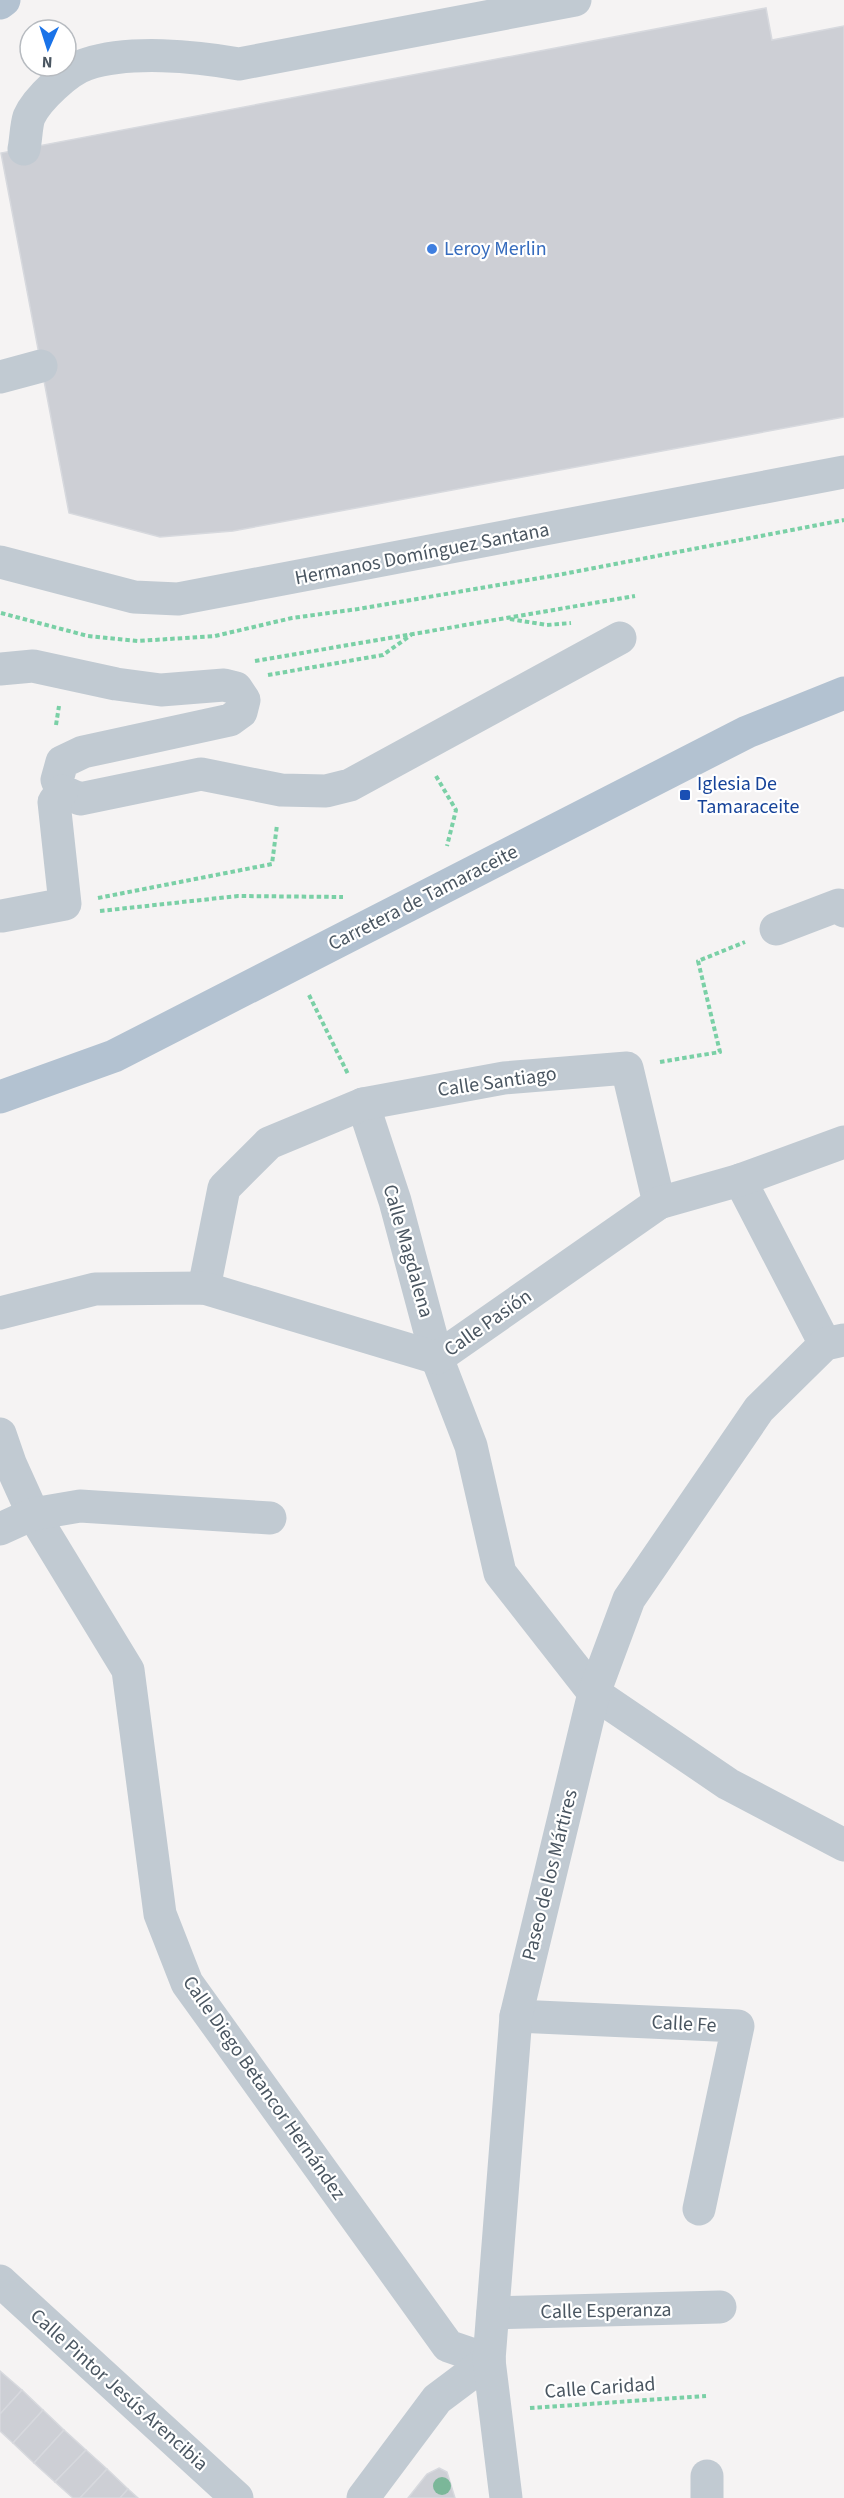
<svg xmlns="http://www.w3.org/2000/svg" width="844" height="2498" viewBox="0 0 844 2498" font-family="'Source Sans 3',sans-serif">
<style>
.building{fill:#cdcfd5;stroke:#d7d9de;stroke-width:1.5}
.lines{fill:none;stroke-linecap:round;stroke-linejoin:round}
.path{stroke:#7ad0a6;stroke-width:4;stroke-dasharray:4.5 3;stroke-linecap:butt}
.minor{stroke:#c1cad2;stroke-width:33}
.major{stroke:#b3c2d1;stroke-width:33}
.tree{fill:#7bb799}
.shop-dot{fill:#3f7fe0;stroke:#fff;stroke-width:2}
.transit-dot{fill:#1a4fb4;stroke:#fff;stroke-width:2}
.labels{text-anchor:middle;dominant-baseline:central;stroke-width:4.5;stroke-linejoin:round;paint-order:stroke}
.shop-label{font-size:20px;fill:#366cbe;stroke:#fff;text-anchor:start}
.street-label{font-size:20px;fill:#4a5661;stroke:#fff}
.transit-label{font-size:20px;fill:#164399;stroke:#fff;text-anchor:start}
</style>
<rect width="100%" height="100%" fill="#f5f3f3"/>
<!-- building -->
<g class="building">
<polygon points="766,8 772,40 844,26 844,417 233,531 160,537 69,513 1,153"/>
<polygon points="0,2371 22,2390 0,2414"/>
<polygon points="22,2390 43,2410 13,2443 0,2431 0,2414"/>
<polygon points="43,2410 64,2430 34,2463 13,2443"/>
<polygon points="64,2430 86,2450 55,2482 34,2463"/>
<polygon points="86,2450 107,2469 80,2498 73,2498 55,2482"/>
<polygon points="439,2468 447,2472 455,2498 408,2498 427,2474"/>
<polygon points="107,2469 128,2489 120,2498 80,2498"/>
<polygon points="128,2489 138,2498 120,2498"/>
</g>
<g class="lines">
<!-- path -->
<g class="path">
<polyline points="1,613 88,636 138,641 215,636 292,618 358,609 563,574 844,520"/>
<polyline points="510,619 547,625 571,623"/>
<polyline points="255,661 635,596"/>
<polyline points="268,675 383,655 411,635"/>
<polyline points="56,725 59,706"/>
<polyline points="436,776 456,810 447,846"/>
<polyline points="98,898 272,864 277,825"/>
<polyline points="100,911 238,896 343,897"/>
<polyline points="309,995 348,1074"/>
<polyline points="660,1062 720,1052 698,961 745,942"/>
<polyline points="530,2408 706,2396"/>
</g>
<!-- minor -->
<g class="minor">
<path d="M24 149C26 139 26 126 29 117 37 99 68 70 87 64 130 50 194 56 239 64L575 0"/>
<polyline points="0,377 41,366"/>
<polyline points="0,562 134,597 178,599 844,472"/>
<polyline points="0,669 33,666 116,684 161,690 224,685 236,688 244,700 241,712 230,720 83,752 62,762 57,780 62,791 80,799 201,774 281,790 326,791 350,785 620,638"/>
<polyline points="2,916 65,904 54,802 62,791"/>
<polyline points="776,929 839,905 844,911"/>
<polyline points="363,1104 395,1201 437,1358 471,1446 500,1573 594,1693 728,1784 844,1845"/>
<polyline points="740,1180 825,1344"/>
<polyline points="204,1288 224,1188 269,1143 363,1104 504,1078 627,1068 659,1203"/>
<polyline points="0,1313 95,1289 204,1288 437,1358 659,1203 740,1180 844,1142"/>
<polyline points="0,1434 10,1463 33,1514 128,1670 160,1914 187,1983 448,2346 489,2360"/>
<polyline points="0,1529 33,1514 80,1506 270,1518"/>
<polyline points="516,2016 738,2026 699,2209"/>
<polyline points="0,2281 237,2498"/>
<polyline points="493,2313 720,2307"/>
<polyline points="707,2476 707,2498"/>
<polyline points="363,2498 437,2399 489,2360"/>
<polyline points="506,2498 489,2360 516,2016 594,1693 629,1599 759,1409 825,1344 844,1340"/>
</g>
<!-- major -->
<g class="major">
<polyline points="0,3 4,0"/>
<polyline points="0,1097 114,1056 747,732 844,693"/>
</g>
</g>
<!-- trees -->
<circle class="tree" cx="442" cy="2486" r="9"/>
<!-- markers -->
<circle class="shop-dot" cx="432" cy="249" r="6"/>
<rect class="transit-dot" x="679" y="789" width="12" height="12" rx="3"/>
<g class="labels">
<!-- shop labels -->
<g class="shop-label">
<text x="444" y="249">Leroy Merlin</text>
</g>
<!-- street labels -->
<g class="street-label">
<text transform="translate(422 554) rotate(-11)">Hermanos Domínguez Santana</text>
<text transform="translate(423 898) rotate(-27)">Carretera de Tamaraceite</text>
<text transform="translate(497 1082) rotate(-8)">Calle Santiago</text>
<text transform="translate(408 1251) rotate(74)">Calle Magdalena</text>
<text transform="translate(488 1323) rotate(-35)">Calle Pasión</text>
<text transform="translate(550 1875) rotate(-76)">Paseo de los Mártires</text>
<text transform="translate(684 2024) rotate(3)">Calle Fe</text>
<text transform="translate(264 2088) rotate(55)">Calle Diego Betancor Hernández</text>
<text transform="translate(606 2311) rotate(-1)">Calle Esperanza</text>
<text transform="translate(600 2388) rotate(-4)">Calle Caridad</text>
<text transform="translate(119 2390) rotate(42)">Calle Pintor Jesús Arencibia</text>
</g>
<!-- transit labels -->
<g class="transit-label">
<text x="697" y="784">Iglesia De<tspan x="697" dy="23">Tamaraceite</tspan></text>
</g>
</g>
<!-- north arrow -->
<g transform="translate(48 48) rotate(183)"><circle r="28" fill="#ffffff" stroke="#b7bbc0" stroke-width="1.5"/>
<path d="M0-4.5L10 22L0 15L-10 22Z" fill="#1a73e8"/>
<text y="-9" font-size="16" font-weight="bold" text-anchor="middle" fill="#4a5661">N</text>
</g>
</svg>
